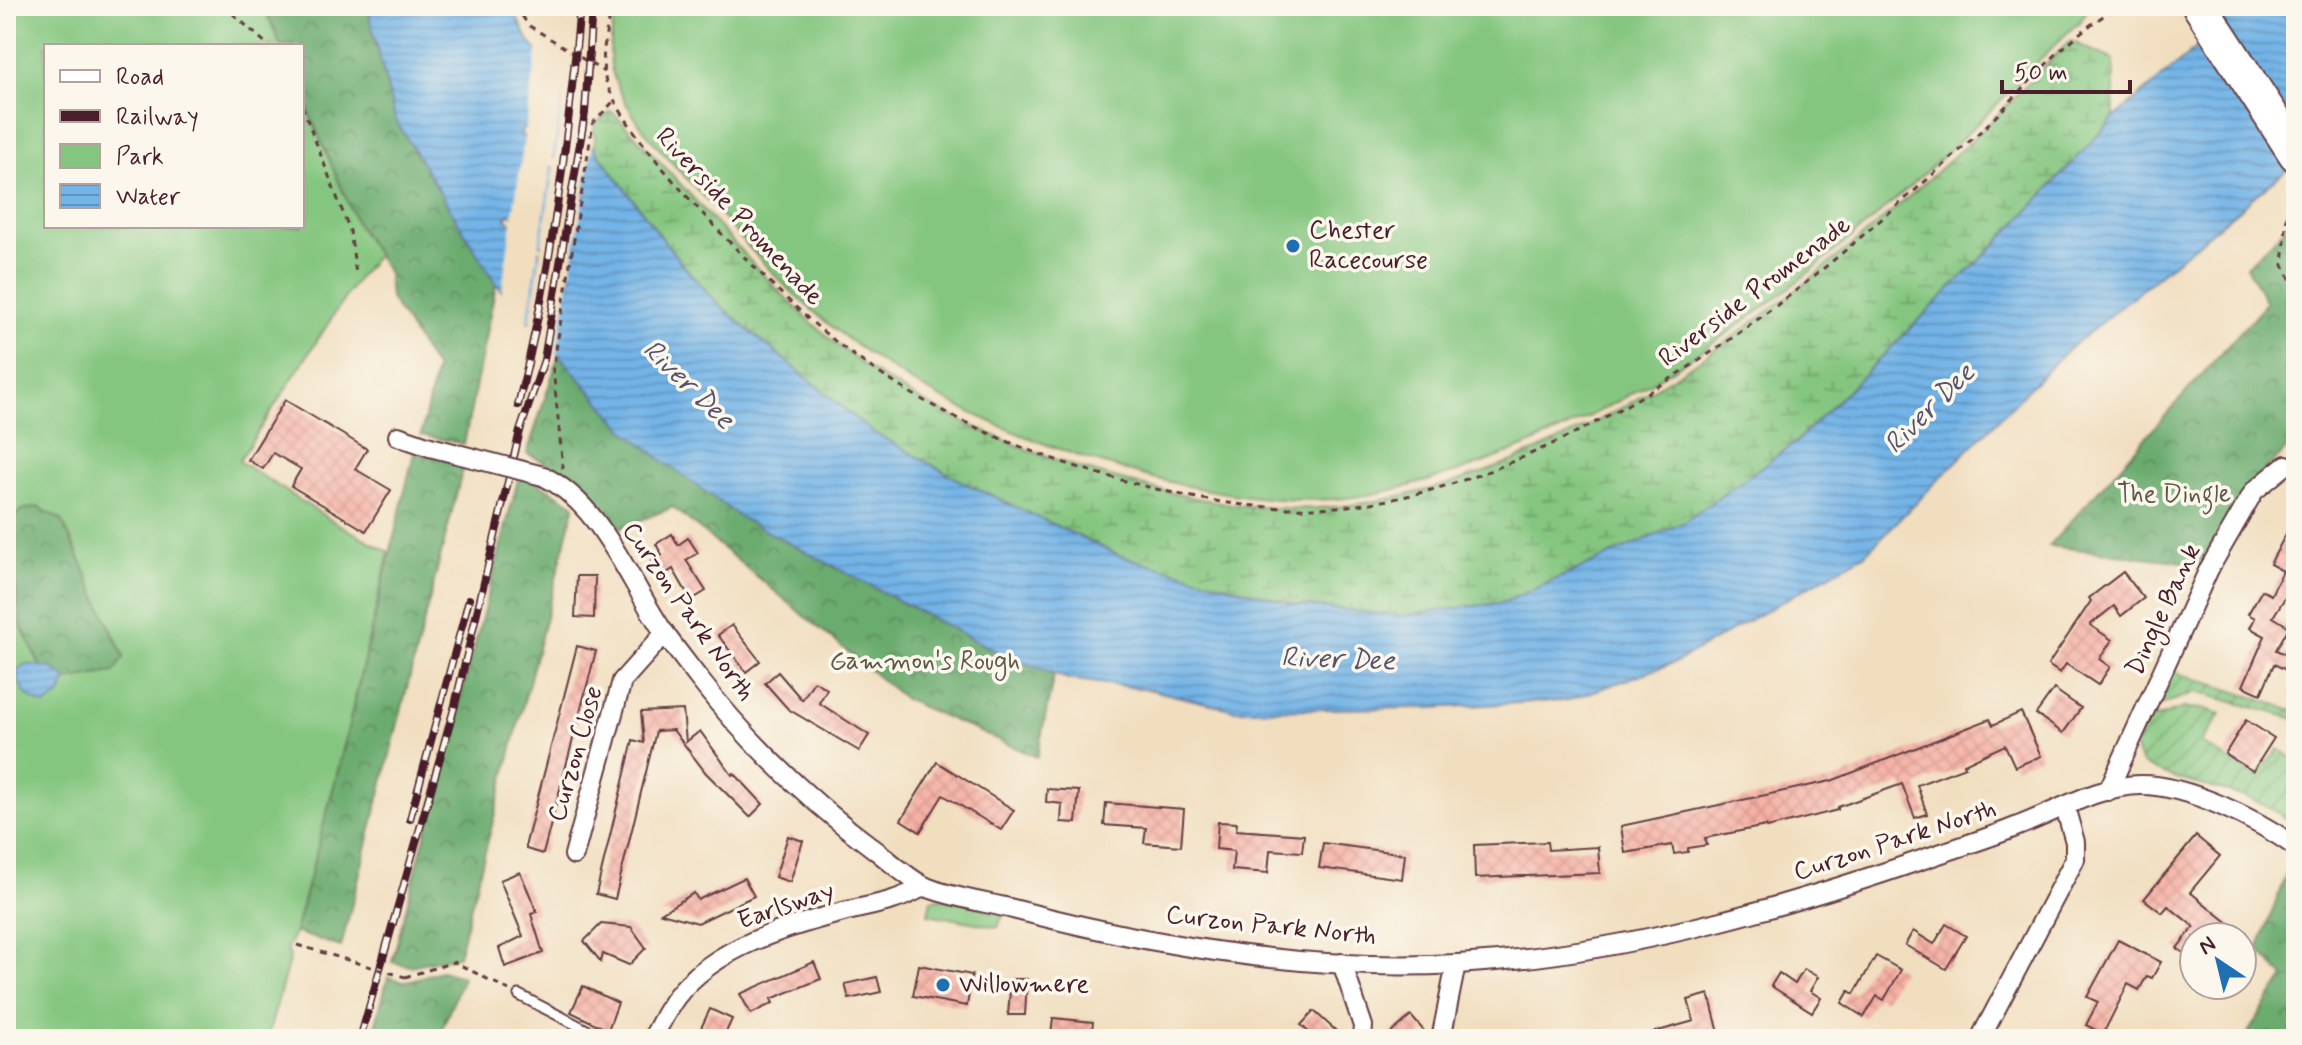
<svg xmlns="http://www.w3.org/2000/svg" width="2302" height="1045" viewBox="0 0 2302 1045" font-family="Mynerve,sans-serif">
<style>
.green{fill:#84c67f;stroke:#677255;stroke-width:2}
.forest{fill:url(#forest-crowns);stroke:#5a654c;stroke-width:2}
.wetland{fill:url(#wetland-marsh);stroke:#677255;stroke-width:2}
.garden{fill:url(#garden-furrows);stroke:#677255;stroke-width:2}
.water{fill:url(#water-rules);stroke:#5e6a89;stroke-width:2;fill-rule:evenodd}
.pier{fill:#f1debf}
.building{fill:url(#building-cross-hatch)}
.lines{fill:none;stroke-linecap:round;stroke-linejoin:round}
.lane-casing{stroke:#633c41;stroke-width:13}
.street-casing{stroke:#633c41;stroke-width:22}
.highway-casing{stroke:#633c41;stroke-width:38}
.path{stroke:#633c41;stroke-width:3;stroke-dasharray:6 6;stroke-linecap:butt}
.lane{stroke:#fff;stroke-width:9}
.street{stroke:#fff;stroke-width:18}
.highway{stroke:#fff;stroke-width:34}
.rail-casing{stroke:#4a1f2b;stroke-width:8}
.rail{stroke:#fbf7ec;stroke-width:5;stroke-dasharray:15;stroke-linecap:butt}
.street-bridge-casing{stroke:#633c41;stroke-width:22;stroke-linecap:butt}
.path-bridge{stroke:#633c41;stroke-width:3;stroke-dasharray:6 6;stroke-linecap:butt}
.street-bridge{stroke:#fff;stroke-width:18}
.poi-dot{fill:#1f6fb2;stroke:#fbf7ec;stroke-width:3}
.labels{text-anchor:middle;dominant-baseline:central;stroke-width:7;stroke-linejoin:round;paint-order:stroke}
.street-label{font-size:26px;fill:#4a1f2b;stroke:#fbf7ec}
.poi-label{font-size:26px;fill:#4a1f2b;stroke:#fbf7ec;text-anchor:start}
.park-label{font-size:26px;fill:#5e5948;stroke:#fbf7ec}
.water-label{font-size:28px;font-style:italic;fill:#58536d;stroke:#fbf7ec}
</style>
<defs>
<pattern id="forest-crowns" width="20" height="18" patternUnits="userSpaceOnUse" patternTransform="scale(2)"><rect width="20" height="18" fill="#6bab6e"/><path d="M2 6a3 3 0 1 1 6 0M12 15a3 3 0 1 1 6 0" fill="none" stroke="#5a8b5b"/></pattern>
<pattern id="wetland-marsh" width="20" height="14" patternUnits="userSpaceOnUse" patternTransform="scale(2)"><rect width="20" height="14" fill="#84c67f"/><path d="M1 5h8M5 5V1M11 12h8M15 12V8" fill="none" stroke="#6ea068"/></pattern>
<pattern id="garden-furrows" width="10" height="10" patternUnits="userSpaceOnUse" patternTransform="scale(2)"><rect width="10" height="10" fill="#84c67f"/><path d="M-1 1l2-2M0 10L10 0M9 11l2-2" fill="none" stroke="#6ea068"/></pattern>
<pattern id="water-rules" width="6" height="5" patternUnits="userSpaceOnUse" patternTransform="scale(2)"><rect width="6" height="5" fill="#72b4e7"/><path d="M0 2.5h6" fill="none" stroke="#6092bb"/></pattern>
<pattern id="building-cross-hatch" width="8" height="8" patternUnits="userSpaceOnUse" patternTransform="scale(2)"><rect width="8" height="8" fill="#f6b0a4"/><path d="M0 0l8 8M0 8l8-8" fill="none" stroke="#d4978d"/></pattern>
</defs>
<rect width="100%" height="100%" fill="#fbf7ec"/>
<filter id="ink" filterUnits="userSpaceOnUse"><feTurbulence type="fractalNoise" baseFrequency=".0125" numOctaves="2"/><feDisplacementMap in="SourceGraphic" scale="16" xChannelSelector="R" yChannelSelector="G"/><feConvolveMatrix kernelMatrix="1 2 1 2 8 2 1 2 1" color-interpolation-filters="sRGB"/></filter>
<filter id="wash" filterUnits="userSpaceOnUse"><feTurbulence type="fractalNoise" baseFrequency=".006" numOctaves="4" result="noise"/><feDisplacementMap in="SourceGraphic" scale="32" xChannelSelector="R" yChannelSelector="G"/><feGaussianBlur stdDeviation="1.8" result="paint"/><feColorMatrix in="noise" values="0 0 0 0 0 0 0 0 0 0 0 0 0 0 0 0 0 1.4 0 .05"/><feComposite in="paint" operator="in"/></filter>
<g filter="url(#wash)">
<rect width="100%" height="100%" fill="#f1debf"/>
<!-- green -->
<g class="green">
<polygon points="6,6 264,6 281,46 46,46 46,226 302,226 302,96 357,224 377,255 355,282 239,461 334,522 389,552 338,771 295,932 287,948 290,957 267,1039 6,1039"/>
<path d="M615 6H2090L2080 21C2045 52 2015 87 1981 120 1831 265 1655 409 1453 473 1415 485 1376 496 1336 499 1255 504 1175 486 1098 462 992 429 890 380 806 305 771 274 742 239 711 204 676 166 627 122 612 71 607 52 614 25 615 6Z"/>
<polygon points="952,897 1003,915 998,927 928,914 931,900"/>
</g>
<!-- forest -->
<g class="forest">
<polygon points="264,6 367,6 395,119 496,284 464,444 421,435 436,369 390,298 388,273 357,224 302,96 302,46 281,46"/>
<polygon points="2296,217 2296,453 2288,448 2246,489 2202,564 2049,546 2266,303 2247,266"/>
<path d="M559 355 624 429 743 519 997 652 1054 674 1037 757 906 700 673 507 621 528C594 498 566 469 527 454Z"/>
<polygon points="414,453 465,460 341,947 295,932 338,771"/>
<polygon points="520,472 575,505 458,956 410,966 392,962"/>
<polygon points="38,507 62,520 124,657 114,672 67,680 52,668 41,667 22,628 6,526 21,510"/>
<polygon points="2292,858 2296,864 2296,1039 2244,1039 2284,977 2258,949"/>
<polygon points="441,971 463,977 438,1039 372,1039 388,977 404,982"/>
</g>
<!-- wetland -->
<path class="wetland" d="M2070 41 2114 60V118L2015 225 1796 442 1683 523 1505 602 1400 616 1298 605 1120 556 963 482 871 431 722 308 681 263 595 149 594 125 611 111C693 191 760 284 850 355 916 406 1023 452 1103 475 1174 495 1244 512 1318 508 1562 495 1813 289 1984 128 2014 100 2040 69 2070 41Z"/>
<!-- garden -->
<g class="garden">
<polygon points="2171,671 2296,711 2296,719 2196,692 2153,708"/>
<path d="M2184 708 2205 709 2221 714 2201 743 2257 777 2278 749 2296 759V827C2255 786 2189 791 2142 764L2134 747 2146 721Z"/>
</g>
<!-- water -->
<g class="water">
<path d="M367 6H511L530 43 568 84 595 149 681 263 722 308 871 431 963 482 1120 556 1298 605 1400 616 1505 602 1683 523 1796 442 2015 225 2114 118 2202 43 2201 29 2233 6H2296V162L2063 354 1864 555 1676 662 1569 700 1430 708 1235 710 1152 690 1068 679 997 652 743 519 664 462 624 429 496 284 395 119ZM522 129H528L585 191V197H579L521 134ZM510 213 571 276 570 282 506 218Z"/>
<path d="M26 664 52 668 67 680 59 696 46 705C26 699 21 691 16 671Z"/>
</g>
<!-- pier -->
<polygon class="pier" points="538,46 571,81 594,137 556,358 529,327 554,163 572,183 554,163 564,86 552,160 525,132 552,161 527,325 501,296"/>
<g id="blocks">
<!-- building -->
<g class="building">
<polygon points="285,400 367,449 355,469 391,490 366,531 291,486 301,469 273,453 263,469 248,460"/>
<polygon points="2296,515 2296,580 2273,617 2289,627 2276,650 2296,659 2296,664 2292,673 2274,664 2261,694 2243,686 2265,636 2250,628 2255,618 2248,614 2262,590 2271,595 2283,571 2270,564"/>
<polygon points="672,534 678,545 688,538 698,553 686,560 706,591 691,600 673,569 661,577 651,561 662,555 656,544"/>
<polygon points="2123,572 2144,598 2121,616 2114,606 2090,625 2112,640 2099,659 2110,667 2098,685 2066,664 2060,673 2048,665 2091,601 2089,598"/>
<polygon points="577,576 595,576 594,618 575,617"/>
<polygon points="732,625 760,661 746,672 718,635"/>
<polygon points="577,646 596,651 543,854 526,849 526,843"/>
<polygon points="778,672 802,700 814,681 827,689 819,703 869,735 859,751 788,709 765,683"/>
<polygon points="2054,689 2081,708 2063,733 2036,714"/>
<polygon points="683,710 686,742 700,731 732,775 734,773 763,804 750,817 706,773 673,730 656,731 615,899 596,894 633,740 644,743 641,712"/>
<polygon points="2021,712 2041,756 2015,767 2005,745 1964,764 1965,767 1917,785 1927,814 1915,818 1902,784 1838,807 1838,810 1767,828 1766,826 1705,838 1707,845 1688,848 1688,852 1674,854 1672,845 1625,853 1621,826 1831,781 1990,719 1993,725"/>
<polygon points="2246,720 2274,738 2253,771 2225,754"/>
<polygon points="937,762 1014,810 1001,830 943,795 920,832 901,820"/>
<polygon points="1047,789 1079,791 1076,823 1061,822 1062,804 1046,802"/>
<polygon points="1106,803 1184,809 1181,846 1144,843 1146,828 1104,825"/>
<polygon points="1218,822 1237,823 1236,830 1304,835 1302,852 1270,850 1268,873 1232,870 1234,851 1216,849"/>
<polygon points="788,836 803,841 790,882 775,877"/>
<polygon points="2196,836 2220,856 2190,892 2246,937 2194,937 2194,961 2177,948 2194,927 2168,906 2162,913 2144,899"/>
<polygon points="1547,842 1548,850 1598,847 1600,873 1475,878 1474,845"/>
<polygon points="1323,843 1405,854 1402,879 1319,868"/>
<polygon points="520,872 537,912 531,914 543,953 505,967 499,948 523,936 500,880"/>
<polygon points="744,878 754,896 698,923 661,913 694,893 698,900"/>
<polygon points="601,924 631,927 646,948 629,965 603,954 601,962 584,941"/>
<polygon points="1946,924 1966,936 1946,969 1905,945 1913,931 1934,944"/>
<polygon points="2118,940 2161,962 2152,978 2147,976 2139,990 2128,984 2103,1034 2086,1025 2098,1002 2087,997"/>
<polygon points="1876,956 1901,970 1884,1000 1877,996 1864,1017 1842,1003 1849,991 1854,994"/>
<polygon points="814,962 821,979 771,999 773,1003 751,1014 740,994"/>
<polygon points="919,965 972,975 967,1006 913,996"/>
<polygon points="1804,969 1818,977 1810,991 1821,998 1812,1012 1771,986 1779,973 1795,984"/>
<polygon points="877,977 881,992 849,999 845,984"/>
<polygon points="1011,979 1027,979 1025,1015 1008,1015"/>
<polygon points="583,986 618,1003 608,1030 571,1012"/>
<polygon points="1709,994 1719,1033 1697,1039 1645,1039 1644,1035 1694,1021 1688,1000"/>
<polygon points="710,1009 732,1019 723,1039 700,1030"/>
<polygon points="1314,1011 1345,1039 1316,1039 1301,1025"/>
<polygon points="1411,1016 1425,1032 1417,1039 1384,1039"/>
<polygon points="1053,1018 1093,1022 1091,1039 1051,1036"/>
</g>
</g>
</g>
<g filter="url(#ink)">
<use href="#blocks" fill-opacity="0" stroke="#633c41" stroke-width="2"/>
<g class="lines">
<defs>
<polyline id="lane" points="519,995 604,1039"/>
<g id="street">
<polyline points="398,436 430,447"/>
<path d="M543 476C601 504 628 579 663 631 674 647 687 663 699 679 751 746 809 801 878 852 892 863 909 879 926 887 953 898 985 902 1013 909 1154 946 1312 972 1458 964 1618 955 1773 911 1924 859 1955 848 1987 839 2018 826 2056 812 2099 785 2141 785 2188 785 2258 820 2296 847"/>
<polyline points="2108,791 2209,569 2254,491 2286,465"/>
<polyline points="574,855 622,681 665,633"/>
<polyline points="1342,963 1363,1026 1362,1039"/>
<path d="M652 1039C660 1025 667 1009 677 996 715 947 786 927 843 912 872 905 898 902 924 886"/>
<polyline points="1441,1039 1456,964"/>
<polyline points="1980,1039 2075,859 2075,842 2065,807"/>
</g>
<polyline id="highway" points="2200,6 2296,154"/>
</defs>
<!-- lane casing -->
<use href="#lane" class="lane-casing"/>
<!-- street casing -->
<use href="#street" class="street-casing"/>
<!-- highway casing -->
<use href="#highway" class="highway-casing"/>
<!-- path -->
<g class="path">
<polyline points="224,6 269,46"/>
<polyline points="516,6 528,25 604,72"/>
<path d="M610 6C608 27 601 53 604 73 613 132 770 286 819 328 898 395 997 444 1097 473 1169 494 1238 510 1314 508 1501 505 1718 360 1855 242 1899 204 1943 167 1985 127 2029 85 2065 36 2120 6"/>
<polyline points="302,106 350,231 356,274"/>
<polyline points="2296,207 2287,216 2283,265 2296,289"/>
<polyline points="563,469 553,368 593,123 614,101"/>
<polyline points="405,977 454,962 509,990"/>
</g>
<!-- lane -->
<use href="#lane" class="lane"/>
<!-- street -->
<use href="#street" class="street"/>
<!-- highway -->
<use href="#highway" class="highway"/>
<defs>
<g id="rail">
<path d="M518 405C551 275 568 139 580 6"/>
<polyline points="410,819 469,599"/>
<polyline points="360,1039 455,705 520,431 544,360 585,113 592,6"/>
</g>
</defs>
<!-- rail casing -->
<use href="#rail" class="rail-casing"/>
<!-- rail -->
<use href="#rail" class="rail"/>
<defs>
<polyline id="street-bridge" points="430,447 543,476"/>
</defs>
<!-- street-bridge casing -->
<use href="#street-bridge" class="street-bridge-casing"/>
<!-- path-bridge -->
<polyline class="path-bridge" points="297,945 405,977"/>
<!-- street-bridge -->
<use href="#street-bridge" class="street-bridge"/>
</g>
</g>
<!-- markers -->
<g class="poi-dot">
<circle cx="1293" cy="246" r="8"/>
<circle cx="943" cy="985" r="8"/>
</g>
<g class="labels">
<!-- street labels -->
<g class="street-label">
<text transform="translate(739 217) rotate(47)">Riverside Promenade</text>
<text transform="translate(1755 292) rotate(-37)">Riverside Promenade</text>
<text transform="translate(2164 610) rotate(-65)">Dingle Bank</text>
<text transform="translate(688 612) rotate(55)">Curzon Park North</text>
<text transform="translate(576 754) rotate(-74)">Curzon Close</text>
<text transform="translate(1895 841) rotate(-18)">Curzon Park North</text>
<text transform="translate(786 906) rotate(-19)">Earlsway</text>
<text transform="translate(1271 926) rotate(6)">Curzon Park North</text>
</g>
<!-- poi labels -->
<g class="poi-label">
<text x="1309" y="231">Chester<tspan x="1309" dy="30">Racecourse</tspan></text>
<text x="959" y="985">Willowmere</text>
</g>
<!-- park labels -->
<g class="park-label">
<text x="2174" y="495">The Dingle</text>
<text x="925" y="662">Gammon's Rough</text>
</g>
<!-- water labels -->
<g class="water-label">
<text transform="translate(688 385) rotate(44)">River Dee</text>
<text transform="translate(1930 409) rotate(-45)">River Dee</text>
<text transform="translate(1338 660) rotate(2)">River Dee</text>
</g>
</g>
<!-- margin -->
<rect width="2302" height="1045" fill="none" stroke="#fbf7ec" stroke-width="32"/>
<!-- legend -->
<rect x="44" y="44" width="260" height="184" fill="#fbf7ec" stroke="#b4a19f" stroke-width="2"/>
<rect x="60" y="70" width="40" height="12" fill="#ffffff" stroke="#b4a19f" stroke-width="2"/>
<text x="116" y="84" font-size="24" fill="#4a1f2b">Road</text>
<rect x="60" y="110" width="40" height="12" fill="#4a1f2b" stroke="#b4a19f" stroke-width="2"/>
<text x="116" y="124" font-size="24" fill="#4a1f2b">Railway</text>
<rect x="60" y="144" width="40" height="24" fill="#84c67f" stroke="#b4a19f" stroke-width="2"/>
<text x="116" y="164" font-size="24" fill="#4a1f2b">Park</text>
<rect x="60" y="184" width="40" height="24" fill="url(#water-rules)" stroke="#b4a19f" stroke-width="2"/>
<text x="116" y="204" font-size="24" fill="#4a1f2b">Water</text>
<!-- north arrow -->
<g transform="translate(2218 961) rotate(325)"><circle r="38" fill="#fbf7ec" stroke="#b4a19f" stroke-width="2"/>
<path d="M0-6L14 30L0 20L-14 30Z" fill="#1f6fb2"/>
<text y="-12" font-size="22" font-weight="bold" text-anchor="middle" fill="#4a1f2b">N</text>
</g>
<!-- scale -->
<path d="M2002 80v12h128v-12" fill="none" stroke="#4a1f2b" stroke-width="4"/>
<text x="2014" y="80" font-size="24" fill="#4a1f2b" stroke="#fbf7ec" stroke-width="6" paint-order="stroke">50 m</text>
</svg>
